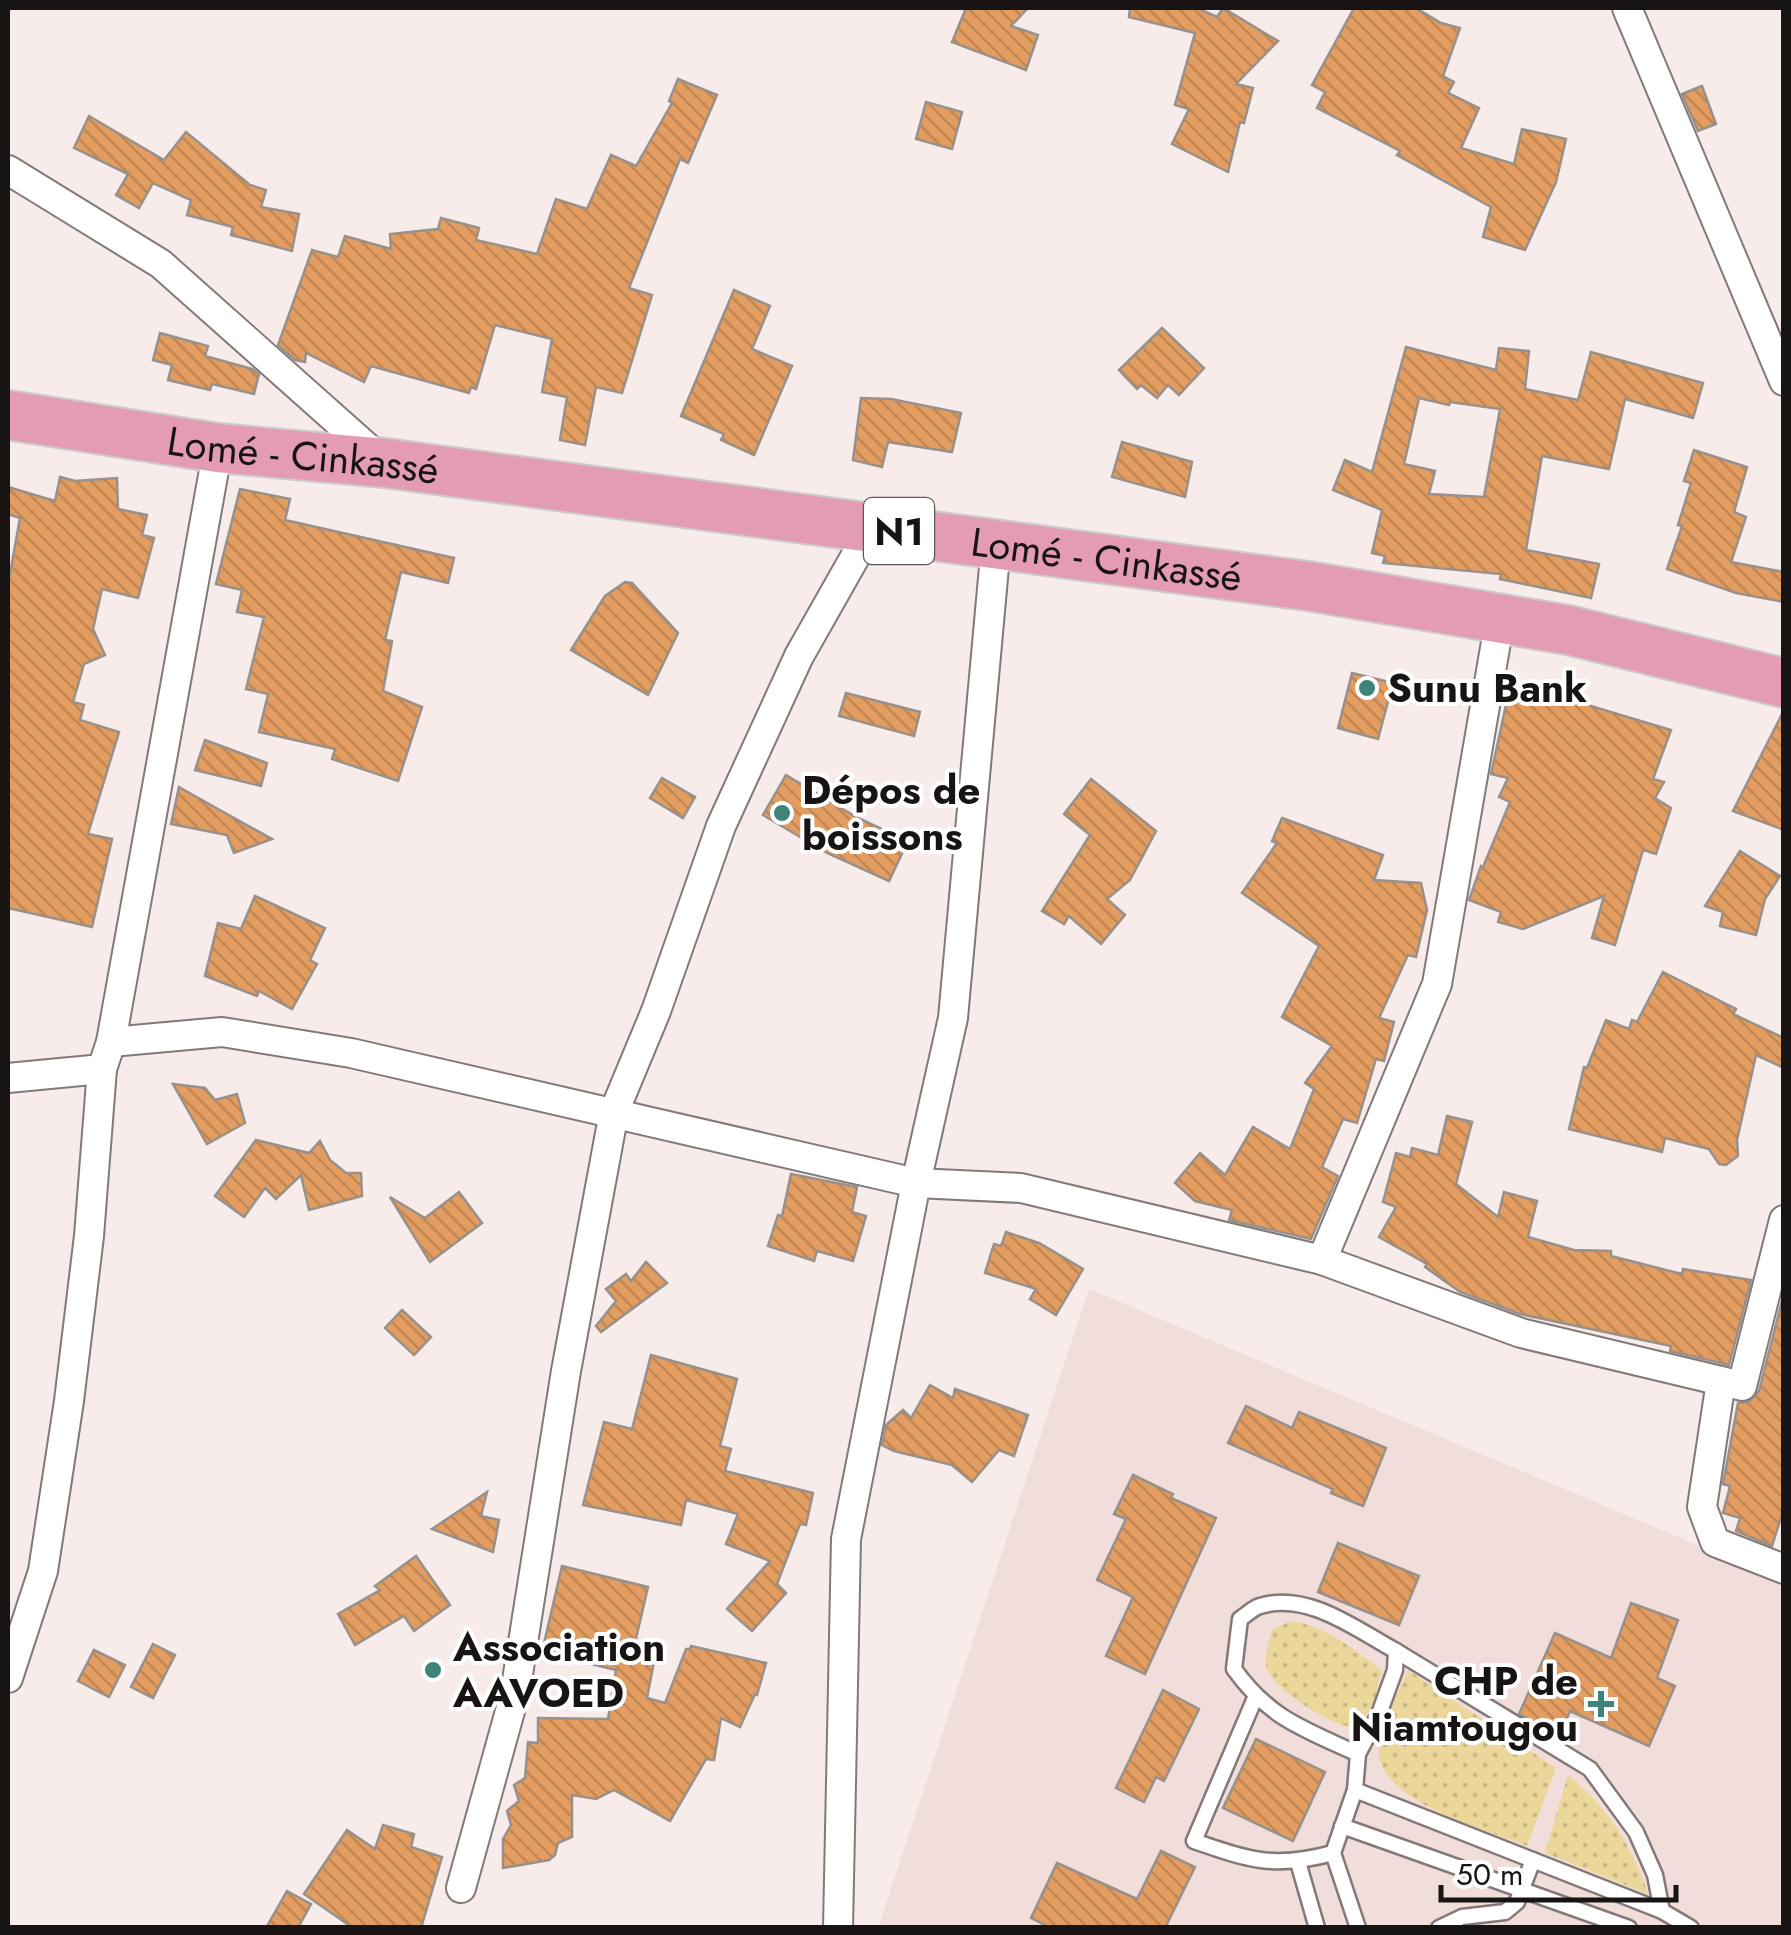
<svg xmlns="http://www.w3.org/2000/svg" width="1791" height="1935" viewBox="0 0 1791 1935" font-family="Jost,sans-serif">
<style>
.built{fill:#f1deda}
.grass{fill:url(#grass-dots)}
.building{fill:url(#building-back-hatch);stroke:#98918b;stroke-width:2.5;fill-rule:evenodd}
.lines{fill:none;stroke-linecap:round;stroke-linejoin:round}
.service-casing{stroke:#837978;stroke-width:19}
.minor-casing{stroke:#837978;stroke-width:32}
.trunk-casing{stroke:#cccbcb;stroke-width:52}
.service{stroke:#fff;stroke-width:14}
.minor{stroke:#fff;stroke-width:28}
.trunk{stroke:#e49cb4;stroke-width:48}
.poi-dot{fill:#3e8479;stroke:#fff;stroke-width:4}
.labels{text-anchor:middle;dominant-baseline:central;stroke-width:8;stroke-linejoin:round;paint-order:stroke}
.shield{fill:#fff;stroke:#5d5a5a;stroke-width:2.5}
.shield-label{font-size:38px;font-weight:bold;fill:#181414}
.street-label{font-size:40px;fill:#181414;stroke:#fff}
.poi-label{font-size:40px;font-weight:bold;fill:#181414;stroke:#fff;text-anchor:start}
</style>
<defs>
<pattern id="grass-dots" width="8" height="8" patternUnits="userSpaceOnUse" patternTransform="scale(2.5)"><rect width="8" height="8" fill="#ecd79a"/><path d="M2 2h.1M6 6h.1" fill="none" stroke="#cab884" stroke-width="1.8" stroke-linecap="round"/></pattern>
<pattern id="building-back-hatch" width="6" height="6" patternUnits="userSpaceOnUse" patternTransform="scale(2.5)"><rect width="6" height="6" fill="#e39d61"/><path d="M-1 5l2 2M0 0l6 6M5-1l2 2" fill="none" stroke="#c28653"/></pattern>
</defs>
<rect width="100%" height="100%" fill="#f7ecea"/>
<!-- built -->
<polygon class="built" points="1089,1289 1783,1581 1783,1927 878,1928"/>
<!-- grass -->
<g class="grass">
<path d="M1291 1621C1327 1626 1354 1650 1382 1670L1375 1699 1360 1728C1338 1731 1275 1691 1267 1669 1263 1657 1269 1643 1272 1630Z"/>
<path d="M1408 1670 1556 1768 1527 1846C1487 1829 1377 1802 1379 1750 1379 1728 1399 1691 1408 1670Z"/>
<path d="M1568 1775C1606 1805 1633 1847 1648 1894L1545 1853Z"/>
</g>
<!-- building -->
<g class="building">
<polygon points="966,8 1028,8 1011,26 1038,35 1026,70 952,42"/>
<polygon points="1130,8 1197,8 1217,17 1223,8 1278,41 1236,84 1253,88 1244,123 1240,122 1228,172 1172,144 1189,109 1175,105 1195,33 1129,17"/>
<polygon points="1354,8 1416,8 1441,23 1460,28 1443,76 1454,82 1448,93 1479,108 1461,148 1514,164 1522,129 1566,139 1556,182 1525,250 1483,237 1491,207 1397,155 1400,151 1317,108 1325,92 1312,85"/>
<polygon points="678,79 717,95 688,163 680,159 629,288 652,295 622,393 596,387 585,445 560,440 567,397 542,392 552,339 495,325 476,389 471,387 469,393 371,366 364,382 306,353 305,362 295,360 278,345 312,250 338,257 345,236 391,249 390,234 438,229 441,218 479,228 476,240 537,254 556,199 587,209 611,155 636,166 672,103 669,101"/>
<polygon points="1702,86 1716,124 1698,131 1682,94"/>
<polygon points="926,102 962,112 952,149 916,139"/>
<polygon points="89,116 164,160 186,132 250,185 266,190 261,207 299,214 292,251 231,235 233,227 187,215 191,200 153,183 139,208 116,195 128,174 74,148"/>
<polygon points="734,290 770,306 752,349 792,366 754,455 721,440 724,434 681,416"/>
<polygon points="1162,328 1204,368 1179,395 1168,385 1157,398 1141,385 1137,389 1119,370"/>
<polygon points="160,333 208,346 205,356 252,369 259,374 254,394 212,384 210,390 168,380 172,365 153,360"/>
<path d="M1406 347 1496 370 1499 348 1529 351 1525 389 1578 400 1591 352 1703 383 1693 418 1625 399 1609 469 1542 456 1526 550 1599 564 1591 598 1500 579 1501 574 1383 563 1385 556 1372 553 1382 510 1333 490 1345 460 1372 472ZM1419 398 1449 405 1450 402 1500 409 1484 497 1429 494 1435 471 1404 464Z"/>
<polygon points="861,398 891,399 961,413 952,452 888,442 882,467 853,460"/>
<polygon points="1122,442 1192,462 1185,497 1112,477"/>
<polygon points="1694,450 1747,467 1734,512 1746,517 1731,562 1784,572 1784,602 1736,593 1667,569 1682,526 1678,525 1691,483 1684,481"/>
<polygon points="60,477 75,481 117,478 118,509 147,515 142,535 154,538 138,598 102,589 93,629 105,655 84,664 73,702 84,705 80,720 119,732 88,834 112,839 92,927 8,908 8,585 20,518 8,514 8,487 55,501"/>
<polygon points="240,489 290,499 285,520 454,558 448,583 401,572 385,640 392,641 383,691 422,707 398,781 332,759 335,749 259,732 268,694 246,689 264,617 237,612 242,590 216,584"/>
<polygon points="625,582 632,583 678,633 648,695 571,650 605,596"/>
<polygon points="1352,673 1393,683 1378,739 1338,728"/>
<polygon points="1511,682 1671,730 1653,779 1664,782 1655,798 1671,808 1656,854 1643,850 1615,945 1592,938 1604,896 1523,929 1498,922 1501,912 1469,900 1481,866 1483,867 1510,802 1499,797 1508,778 1491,774"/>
<polygon points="846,693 920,712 914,736 839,716"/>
<polygon points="1784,710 1784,830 1733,811"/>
<polygon points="205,740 267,763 261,786 195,770"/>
<polygon points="786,775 858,818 908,841 889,881 827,853 763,815"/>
<polygon points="662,778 695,797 683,818 650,798"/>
<polygon points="1091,779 1156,831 1130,880 1107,899 1125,915 1101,944 1069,916 1064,924 1042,911 1090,835 1064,814"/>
<polygon points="179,787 218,809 272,839 234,853 227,835 171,824"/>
<polygon points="1282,818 1383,855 1374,880 1421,883 1427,910 1416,957 1408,955 1379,1018 1394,1022 1384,1061 1376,1059 1357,1123 1343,1119 1322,1167 1338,1176 1311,1239 1229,1220 1232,1210 1195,1201 1175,1183 1200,1153 1225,1175 1253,1127 1290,1149 1314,1089 1305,1083 1332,1046 1282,1017 1319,946 1242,893 1277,843 1272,841"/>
<polygon points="1740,851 1780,876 1765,899 1756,935 1720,926 1723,912 1705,906"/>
<polygon points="255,896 325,928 310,960 317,964 292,1009 259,991 257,996 205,976 218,923 241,929"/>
<polygon points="1663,972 1736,1009 1733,1014 1784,1038 1784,1068 1756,1055 1737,1140 1738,1156 1726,1165 1719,1164 1709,1149 1665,1138 1662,1152 1569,1129 1584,1067 1587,1068 1606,1020 1629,1029 1632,1020 1637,1022"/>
<polygon points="173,1084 205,1088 215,1100 237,1094 245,1123 207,1144"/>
<polygon points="1447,1116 1472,1122 1456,1184 1498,1217 1504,1192 1537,1201 1528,1237 1574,1250 1611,1251 1611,1256 1682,1274 1683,1269 1751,1280 1729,1365 1670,1351 1671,1346 1520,1314 1460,1292 1425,1267 1427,1264 1379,1237 1396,1207 1383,1202 1396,1153 1410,1157 1412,1148 1438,1155"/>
<polygon points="256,1140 309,1153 320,1141 330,1160 346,1173 361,1173 362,1196 309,1210 301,1175 276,1199 265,1188 244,1217 215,1196"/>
<polygon points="791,1174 857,1187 852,1212 866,1216 853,1261 817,1251 814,1261 768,1246 778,1215 782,1216"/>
<polygon points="459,1192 482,1223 430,1262 390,1197 425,1218"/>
<polygon points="1006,1232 1039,1243 1083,1269 1056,1315 1030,1299 1036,1289 985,1273 994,1244 1001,1246"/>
<polygon points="646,1262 667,1283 601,1332 596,1326 616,1301 606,1289 626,1274 631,1281"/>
<polygon points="1784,1293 1784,1508 1772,1546 1736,1531 1740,1518 1723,1513 1730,1486 1723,1484 1738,1403 1748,1402 1759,1391"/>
<polygon points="402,1310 431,1337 414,1355 385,1328"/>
<polygon points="651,1355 737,1379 720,1446 731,1449 725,1471 813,1493 806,1525 800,1524 777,1584 786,1593 752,1631 727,1609 770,1561 726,1544 738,1514 686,1500 681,1525 583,1505 604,1422 632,1429"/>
<polygon points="930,1385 953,1398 955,1389 1028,1415 1014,1456 999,1450 972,1482 952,1465 894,1451 882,1445 886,1425 903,1410 911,1418"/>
<polygon points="1246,1406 1292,1428 1299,1412 1386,1448 1363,1506 1331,1493 1333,1489 1228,1443"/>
<polygon points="1133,1475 1173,1494 1171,1498 1216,1518 1145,1674 1106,1656 1133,1597 1097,1580 1126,1519 1114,1514"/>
<polygon points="487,1492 481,1516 499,1520 493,1552 432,1529"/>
<polygon points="1338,1543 1419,1576 1399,1625 1318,1592"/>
<polygon points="416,1556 450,1605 414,1631 404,1616 355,1645 338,1614 380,1590 375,1586"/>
<polygon points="562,1566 648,1587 635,1643 657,1646 647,1698 665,1703 686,1649 690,1649 691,1646 766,1663 757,1695 755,1694 740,1727 721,1718 714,1760 706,1759 670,1821 614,1790 596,1799 572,1795 572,1837 558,1843 555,1855 549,1860 503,1868 503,1839 511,1825 507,1811 519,1801 514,1785 525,1778 528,1742 538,1743 538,1718 608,1719 616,1670 542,1652"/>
<polygon points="1631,1603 1678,1620 1657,1678 1675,1686 1649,1746 1570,1711 1559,1738 1519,1714 1555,1633 1611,1658"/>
<polygon points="153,1644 175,1655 153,1698 131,1687"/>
<polygon points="94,1650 125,1665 109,1697 78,1681"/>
<polygon points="1163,1690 1199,1709 1164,1781 1156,1777 1144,1802 1116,1788"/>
<polygon points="1256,1739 1325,1772 1293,1841 1223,1808"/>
<polygon points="383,1825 414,1834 411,1847 442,1857 421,1928 353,1928 304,1894 347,1830 375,1849"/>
<polygon points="1161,1851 1195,1867 1165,1928 1051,1928 1031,1918 1057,1863 1137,1899"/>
<polygon points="287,1891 311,1904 298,1928 266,1928"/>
</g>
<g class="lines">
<defs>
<g id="service">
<polyline points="1396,1651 1590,1769 1636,1832 1655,1875 1662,1911"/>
<path d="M1255 1698 1194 1841C1249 1860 1274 1869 1333 1853"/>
<polyline points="1355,1790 1662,1911 1691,1928"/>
<polyline points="1342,1826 1629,1928"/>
<polyline points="1298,1862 1317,1928"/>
<path d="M1358 1928 1333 1853 1355 1790 1358 1754 1379 1714 1395 1670 1396 1651C1357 1630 1308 1591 1260 1606 1253 1608 1246 1615 1240 1619L1234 1669C1270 1719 1304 1729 1358 1754"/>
<polyline points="1439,1928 1462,1917 1505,1912 1517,1902 1533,1860"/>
</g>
<g id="minor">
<polyline points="1627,8 1784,381"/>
<polyline points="8,170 161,264 380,459"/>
<polyline points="111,1042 222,1032 351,1053 916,1183 1021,1188 1322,1260 1521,1333 1742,1386 1784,1220"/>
<polyline points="8,1078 102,1069"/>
<polyline points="1322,1260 1437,984 1500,619"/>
<polyline points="1721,1381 1702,1507 1715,1542 1784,1569"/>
<polyline points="8,1678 43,1571 69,1401 89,1236 102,1069 111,1042 218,448"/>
<polyline points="461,1888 515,1693 566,1371 614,1112 656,1011 721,826 799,656 872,527"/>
<polyline points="838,1928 846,1539 916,1183 953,1018 996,545"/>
</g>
<g id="trunk">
<path id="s1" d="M8 415 218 448 385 463 1308 586 1568 630 1784 683"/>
</g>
</defs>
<!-- service casing -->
<use href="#service" class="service-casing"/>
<!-- minor casing -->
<use href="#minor" class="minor-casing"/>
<!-- trunk casing -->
<use href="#trunk" class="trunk-casing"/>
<!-- service -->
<use href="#service" class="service"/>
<!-- minor -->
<use href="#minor" class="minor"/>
<!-- trunk -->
<use href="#trunk" class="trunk"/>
</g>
<!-- markers -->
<g class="poi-dot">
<circle cx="1367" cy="688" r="10"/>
<circle cx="782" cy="813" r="10"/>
<circle cx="433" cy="1670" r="10"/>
<path d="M1596 1689h10v10h10v10h-10v10h-10v-10h-10v-10h10z"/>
</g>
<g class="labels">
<!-- shield labels -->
<rect class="shield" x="864" y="498" width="70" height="66" rx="8"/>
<g class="shield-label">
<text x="899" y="531">N1</text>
</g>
<!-- street labels -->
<g class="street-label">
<text stroke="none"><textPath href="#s1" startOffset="298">Lomé - Cinkassé</textPath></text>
<text stroke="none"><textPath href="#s1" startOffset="1108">Lomé - Cinkassé</textPath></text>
</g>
<!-- poi labels -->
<g class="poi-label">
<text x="1387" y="688">Sunu Bank</text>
<text x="802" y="790">Dépos de<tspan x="802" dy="46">boissons</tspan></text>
<text x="453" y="1647">Association<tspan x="453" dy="46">AAVOED</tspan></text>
<text x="1578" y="1681" text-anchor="end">CHP de<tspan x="1578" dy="46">Niamtougou</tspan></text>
</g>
</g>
<!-- border -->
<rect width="1791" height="1935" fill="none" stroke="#181414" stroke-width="20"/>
<!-- scale -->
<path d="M1441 1885v15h235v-15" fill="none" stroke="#181414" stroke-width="5"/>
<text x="1456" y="1885" font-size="30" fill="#181414" stroke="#ffffff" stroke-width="8" paint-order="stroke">50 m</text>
</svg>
